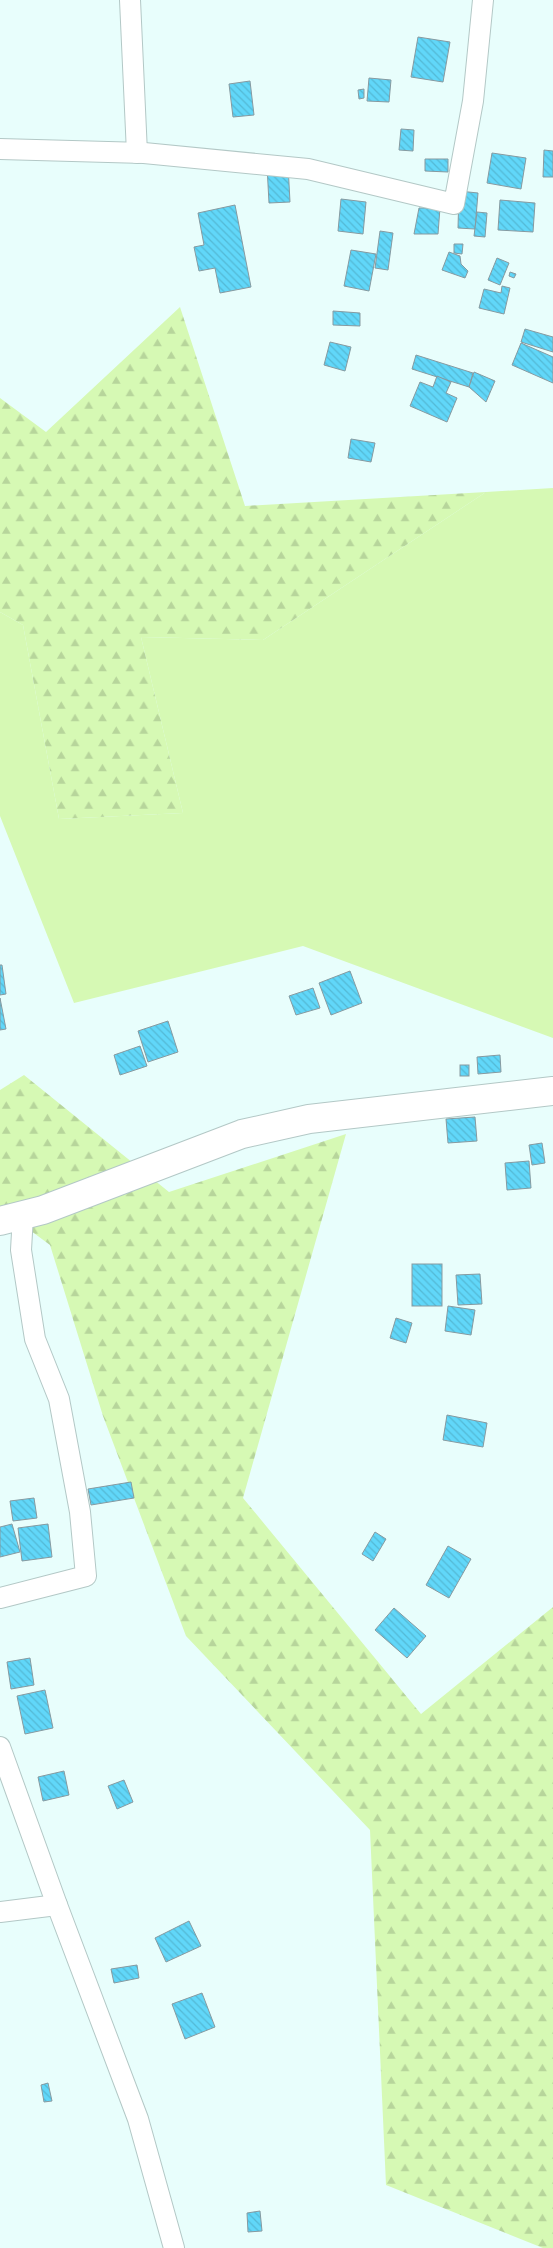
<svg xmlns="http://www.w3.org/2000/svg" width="553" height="2248" viewBox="0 0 553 2248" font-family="'Libre Baskerville',serif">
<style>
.grass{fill:#d6f9b4}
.forest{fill:url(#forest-firs)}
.building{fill:url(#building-back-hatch);stroke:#879aa0}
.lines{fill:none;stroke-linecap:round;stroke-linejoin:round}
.street-casing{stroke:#b3c8c6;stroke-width:22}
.secondary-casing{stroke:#b3c8c6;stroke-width:30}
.street{stroke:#fff;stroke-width:20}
.secondary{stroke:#fff;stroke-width:28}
</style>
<defs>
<pattern id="forest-firs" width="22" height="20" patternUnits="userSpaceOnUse" patternTransform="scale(1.25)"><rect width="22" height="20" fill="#d6f9b4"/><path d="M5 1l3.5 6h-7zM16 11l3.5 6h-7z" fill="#b7d59b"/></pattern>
<pattern id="building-back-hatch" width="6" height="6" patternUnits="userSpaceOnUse" patternTransform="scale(1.25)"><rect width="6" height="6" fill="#61d7f9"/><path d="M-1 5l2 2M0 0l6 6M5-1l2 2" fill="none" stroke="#54b9d5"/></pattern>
</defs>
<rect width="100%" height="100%" fill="#e8fefc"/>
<!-- grass -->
<polygon class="grass" points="553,488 553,1038 303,946 74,1003 0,816 0,612 23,625 59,819 183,813 141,637 263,640 486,492"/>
<!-- forest -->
<g class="forest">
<polygon points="180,307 245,506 486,492 263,640 141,637 183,813 59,819 23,625 0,612 0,398 46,432"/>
<polygon points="24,1075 169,1192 346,1134 243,1498 421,1714 553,1607 553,2248 543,2248 386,2185 370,1830 186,1636 103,1416 50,1245 0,1208 0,1090"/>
</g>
<!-- building -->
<g class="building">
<polygon points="418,37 450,42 443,82 411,77"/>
<polygon points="369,78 391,80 389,102 367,101"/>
<polygon points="250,81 254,115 233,117 229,84"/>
<polygon points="364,89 364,98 359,99 358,90"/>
<polygon points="401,129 414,130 413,151 399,150"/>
<polygon points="544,150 553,151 553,177 543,177"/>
<polygon points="492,153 526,158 521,189 487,183"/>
<polygon points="425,159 448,159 448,172 425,171"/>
<polygon points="288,165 290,202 269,203 267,166"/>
<polygon points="459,191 478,193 475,229 458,228"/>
<polygon points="341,199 366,202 363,234 338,231"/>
<polygon points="500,200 535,203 533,232 498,230"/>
<polygon points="235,205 251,287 220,293 215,268 199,271 194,247 204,245 198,213"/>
<polygon points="419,208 440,208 438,234 414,234"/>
<polygon points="477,212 487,213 485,237 474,236"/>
<polygon points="380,231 393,233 388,270 375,268"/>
<polygon points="454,244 463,244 462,254 454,253"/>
<polygon points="351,250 376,254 369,291 344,286"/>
<polygon points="449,252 460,256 461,264 468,271 465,278 442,270"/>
<polygon points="497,258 509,263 500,285 488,280"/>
<polygon points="510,272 516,274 514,278 509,276"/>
<polygon points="502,286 510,288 504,314 479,308 484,289 501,293"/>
<polygon points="333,311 360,313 360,326 333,325"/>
<polygon points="525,329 553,337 553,352 521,342"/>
<polygon points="330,342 351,347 345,371 324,365"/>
<polygon points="521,343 553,357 553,383 512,365"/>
<polygon points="416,355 473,373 469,387 412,369"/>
<polygon points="474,372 495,381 486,402 469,387"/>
<polygon points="437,376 451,382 446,393 457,398 447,422 410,406 420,382 433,387"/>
<polygon points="351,439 375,443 371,462 348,458"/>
<polygon points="0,965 2,965 6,994 0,995"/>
<polygon points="350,971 362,1003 331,1015 319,983"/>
<polygon points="313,988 320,1008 296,1015 289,996"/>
<polygon points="0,998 6,1029 0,1030"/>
<polygon points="168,1021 178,1052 148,1062 138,1031"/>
<polygon points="140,1046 147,1066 120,1075 114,1055"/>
<polygon points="500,1055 501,1072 478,1074 477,1057"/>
<rect x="460" y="1065" width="9" height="11"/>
<polygon points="475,1117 477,1141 448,1143 446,1119"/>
<polygon points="542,1143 545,1163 532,1165 529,1145"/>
<polygon points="529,1161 531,1188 507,1190 505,1163"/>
<rect x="412" y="1264" width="30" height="42"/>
<polygon points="480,1274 482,1304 458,1305 456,1275"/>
<polygon points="448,1306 475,1310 471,1335 445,1331"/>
<polygon points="396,1318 412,1323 406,1343 390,1338"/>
<polygon points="447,1415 487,1423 483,1447 443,1440"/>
<polygon points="131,1482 134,1498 91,1505 88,1489"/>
<polygon points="34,1498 37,1518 13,1521 10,1501"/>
<polygon points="12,1524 20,1552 0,1557 0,1527"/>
<polygon points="48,1524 52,1557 22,1561 18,1528"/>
<polygon points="375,1532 386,1539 373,1561 362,1554"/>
<polygon points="448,1546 471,1559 449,1598 426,1585"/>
<polygon points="394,1608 426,1636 407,1658 375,1630"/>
<polygon points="30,1658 34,1685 11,1689 7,1662"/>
<polygon points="45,1690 53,1728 25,1734 17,1696"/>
<polygon points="64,1771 69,1795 43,1801 38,1777"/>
<polygon points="124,1780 133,1802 117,1809 108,1786"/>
<polygon points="189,1921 201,1946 166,1962 155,1938"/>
<polygon points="137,1965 139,1978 114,1983 111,1969"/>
<polygon points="202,1993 215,2027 185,2039 172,2004"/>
<polygon points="48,2083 52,2101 44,2102 41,2085"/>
<polygon points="260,2211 262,2231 248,2232 247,2213"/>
</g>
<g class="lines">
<defs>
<g id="street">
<polyline points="130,0 137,153"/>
<polyline points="0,149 144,153 308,169 454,204 473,101 483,0"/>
<polyline points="0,1598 86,1576 80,1512 59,1399 35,1339 21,1250 23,1215"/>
<polyline points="0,1747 57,1905 138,2119 174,2248"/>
<polyline points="0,1912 57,1905"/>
</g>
<polyline id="secondary" points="0,1221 43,1210 242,1134 309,1119 553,1091"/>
</defs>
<!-- street casing -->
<use href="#street" class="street-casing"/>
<!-- secondary casing -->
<use href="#secondary" class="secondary-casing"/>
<!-- street -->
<use href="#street" class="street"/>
<!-- secondary -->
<use href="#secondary" class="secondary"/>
</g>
</svg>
